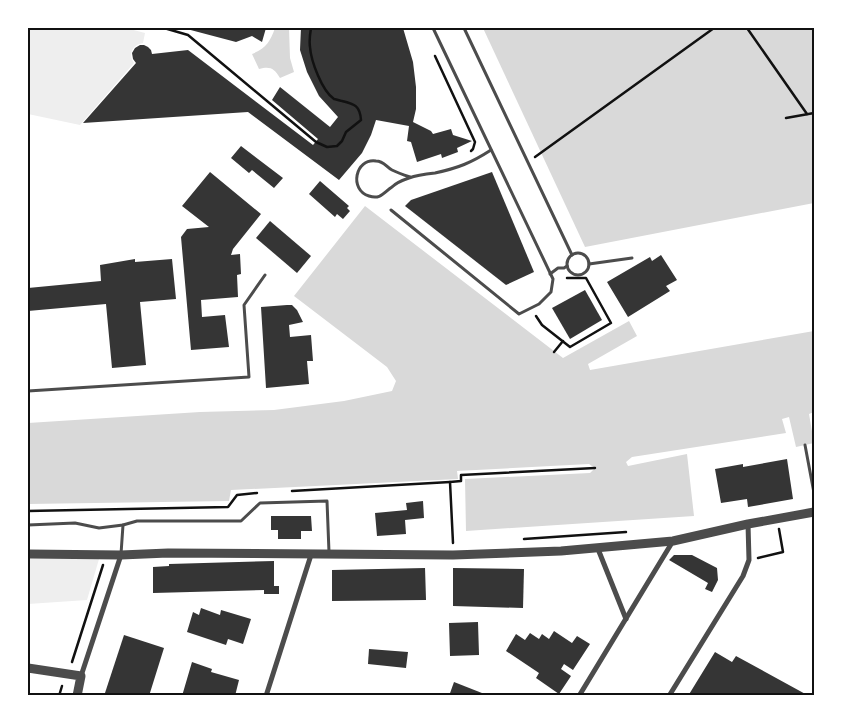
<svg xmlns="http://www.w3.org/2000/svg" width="842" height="723" viewBox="0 0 842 723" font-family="Quicksand,sans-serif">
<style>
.green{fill:#eee}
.water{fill:#d9d9d9}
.building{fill:#353535}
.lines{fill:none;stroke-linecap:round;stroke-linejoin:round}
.path{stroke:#111;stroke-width:2.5}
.service{stroke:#4c4c4c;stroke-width:3}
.minor{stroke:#4c4c4c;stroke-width:5}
.tertiary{stroke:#4c4c4c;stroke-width:9}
.neatline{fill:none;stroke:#111;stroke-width:2}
</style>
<rect width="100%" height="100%" fill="#fff"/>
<!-- green -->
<g class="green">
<path d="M28 28H126L145 33 143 43C132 45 128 54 134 63L80 125 28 114Z"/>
<polygon points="28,559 99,559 87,600 28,604"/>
</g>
<!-- water -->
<g class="water">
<path d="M275 28H289L290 58 294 72 280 78C274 68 270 66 259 69L252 54C266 48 270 42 275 28Z"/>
<polygon points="483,28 814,28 814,203 585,247"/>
<polygon points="365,206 563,358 629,321 637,336 588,364 590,370 814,331 814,412 809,414 814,443 796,447 789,417 782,419 786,433 632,457 626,462 628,466 687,454 694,516 466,531 465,479 590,473 595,468 589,464 457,471 458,479 231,490 229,501 28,504 28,423 200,412 274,410 344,401 392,391 396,381 387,367 294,296"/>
</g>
<!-- building -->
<g class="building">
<polygon points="183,28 266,28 262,42 252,36 236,42"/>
<polygon points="301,28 403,28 413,62 416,87 416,109 413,122 431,131 433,134 451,129 453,135 472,141 457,148 458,152 442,158 441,154 417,162 411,142 407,141 409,126 376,120 371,135 362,153 339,180 248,112 83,123 136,63 133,59 132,53 135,48 140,45 144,45 148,47 151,50 152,54 188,50 313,145 318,139 272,100 280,87 330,127 338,117 319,96 307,72 300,50"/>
<polygon points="241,146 283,178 274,188 252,170 249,173 231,158"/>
<polygon points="210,172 261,214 233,249 231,255 240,254 241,274 237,275 238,297 201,300 202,317 225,315 229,347 191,350 181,237 187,229 209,227 182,206"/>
<polygon points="492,172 534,272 506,285 405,206 411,200"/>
<polygon points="320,181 349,206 347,208 350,211 343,219 337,214 335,217 309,194"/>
<polygon points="270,221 311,256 297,273 256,238"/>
<polygon points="661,255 677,280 666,286 670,291 628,317 607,282 650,257 652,261"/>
<polygon points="135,259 135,262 172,259 176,299 140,302 146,365 112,368 106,304 28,311 28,288 101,281 100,265"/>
<polygon points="585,290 602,320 570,339 552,308"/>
<polygon points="287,305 292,305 297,310 303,322 289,325 290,337 311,335 313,361 307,361 309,384 266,388 261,307"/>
<polygon points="787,459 793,499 748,507 747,499 721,503 715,469 743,464 743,467"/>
<polygon points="423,501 424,518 405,520 406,534 377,536 375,513 407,510 406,503"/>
<polygon points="271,516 311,516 312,531 301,531 301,539 278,539 278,530 271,530"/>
<polygon points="674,555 692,555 717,568 718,580 712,592 705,589 708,583 669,560"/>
<polygon points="274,561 274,586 279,586 279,594 264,594 264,590 153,593 153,567 169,566 169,564"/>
<polygon points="425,568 426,600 332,601 332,570"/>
<polygon points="453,568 524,569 523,608 453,606"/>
<polygon points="201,608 220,615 221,610 251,619 243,644 228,639 226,645 187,632 193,612 199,615"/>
<polygon points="478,622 479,655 450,656 449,623"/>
<polygon points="554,631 572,643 577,636 590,644 573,670 564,664 561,669 571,676 559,694 536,678 539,673 506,651 516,634 525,640 530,633 539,639 542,634 549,639"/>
<polygon points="124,635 164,648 149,696 104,696"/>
<polygon points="369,649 408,652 406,668 368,664"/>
<polygon points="715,652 732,662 736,656 809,696 688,696"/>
<polygon points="192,662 212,669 211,672 239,680 235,696 182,696"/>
<polygon points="454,682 487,695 487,696 449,696"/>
</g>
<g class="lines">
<!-- path -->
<g class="path">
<path d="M164 28 188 35 316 142 327 147 337 146 342 141 346 132 361 120C360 106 355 104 342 101 341 101 335 99 334 99 322 91 311 61 310 47 309 41 310 34 311 28"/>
<polyline points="747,28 807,114"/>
<polyline points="435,56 475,142 473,149 471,151"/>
<polyline points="786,118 814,113"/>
<polyline points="535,157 714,28"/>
<polyline points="536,316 542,325 570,347 611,323 586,278 567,278"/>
<polyline points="554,352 563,341"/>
<polyline points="292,491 450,482"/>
<polyline points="28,511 228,507 237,495 257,493"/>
<polyline points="524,539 626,532"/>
<polyline points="453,543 450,482 461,481 461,475 595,468"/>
<polyline points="758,558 783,552 779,529"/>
<polyline points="72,662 103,565"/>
<polyline points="59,696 62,686"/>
</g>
<!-- service -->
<g class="service">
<polyline points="464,28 572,255"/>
<path d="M410 177C404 175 398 173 392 170 386 167 384 161 376 161 355 158 349 190 369 196 381 200 384 192 392 187 396 183 403 180 409 178 417 175 426 174 435 173 458 168 471 163 491 150"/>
<polyline points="391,210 519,314 539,304 551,292 553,279 433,28"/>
<circle cx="578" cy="264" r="11"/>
<polyline points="589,264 632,258"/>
<polyline points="550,274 558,268 564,268 567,266"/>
<polyline points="28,391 249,377 244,305 265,275"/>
<polyline points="805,445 814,493"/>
<polyline points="28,525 75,523 99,528 123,525 137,521 241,521 260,503 327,501 329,552"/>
<polyline points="121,554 123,525"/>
</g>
<!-- minor -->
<g class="minor">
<polyline points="598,549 626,619"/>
<polyline points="81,676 121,555"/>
<polyline points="266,696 311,555"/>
<polyline points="579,696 673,541"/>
<polyline points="669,696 743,576 749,560 748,524"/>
</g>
<!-- tertiary -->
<g class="tertiary">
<polyline points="28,554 121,555 168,553 453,555 561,551 673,541 748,524 814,512"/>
<polyline points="28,668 81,676 77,696"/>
</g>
</g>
<!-- border -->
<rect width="842" height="723" fill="none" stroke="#ffffff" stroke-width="58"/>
<rect x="29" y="29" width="784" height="665" class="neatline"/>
</svg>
